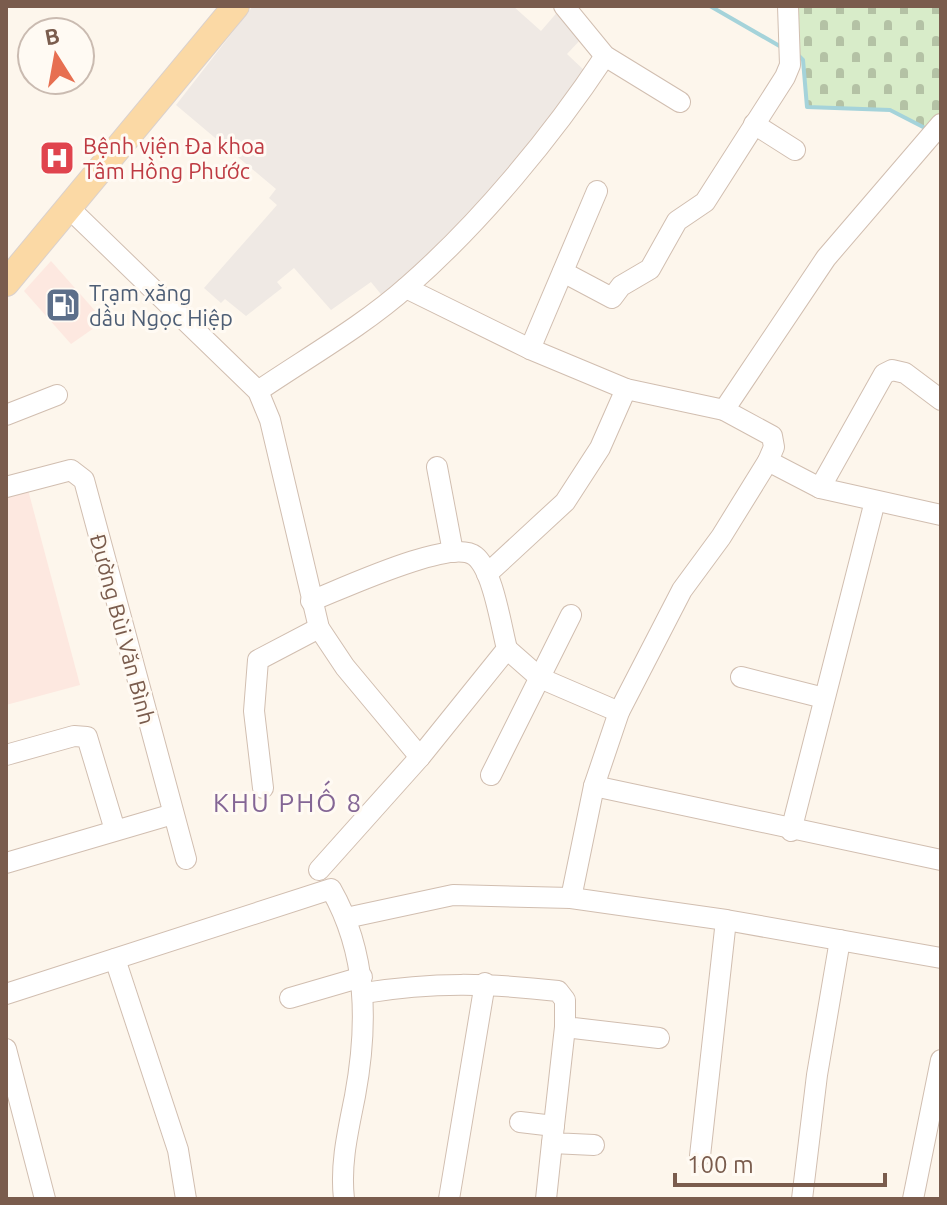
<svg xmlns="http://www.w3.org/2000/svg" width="947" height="1205" viewBox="0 0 947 1205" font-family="Ubuntu,sans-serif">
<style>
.commercial{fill:#fde8e0}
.industrial{fill:#efe9e4}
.cemetery{fill:url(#cemetery-stones)}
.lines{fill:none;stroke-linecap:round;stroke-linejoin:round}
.stream{stroke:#a5d3da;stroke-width:4}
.minor-casing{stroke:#d1beb0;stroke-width:22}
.major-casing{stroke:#dad1cd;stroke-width:28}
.minor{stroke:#fff;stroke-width:20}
.major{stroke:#fbd9a5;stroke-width:26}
.labels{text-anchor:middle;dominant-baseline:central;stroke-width:6;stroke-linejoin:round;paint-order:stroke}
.health-label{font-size:22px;fill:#be3a42;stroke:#fffaf3;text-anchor:start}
.service-label{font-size:22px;fill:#4e5e75;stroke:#fffaf3;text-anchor:start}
.street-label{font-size:22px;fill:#7a5c4d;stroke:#fffaf3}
.quarter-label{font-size:26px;letter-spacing:2px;fill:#846695;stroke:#fffaf3}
</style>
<defs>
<pattern id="cemetery-stones" width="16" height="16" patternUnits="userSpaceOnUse" patternTransform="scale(2)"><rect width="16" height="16" fill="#d8ecc9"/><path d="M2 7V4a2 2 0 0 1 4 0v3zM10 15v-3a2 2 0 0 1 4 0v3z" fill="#b4c2a5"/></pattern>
</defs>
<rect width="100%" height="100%" fill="#fdf6ec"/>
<!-- commercial -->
<g class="commercial">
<polygon points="51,261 104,321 71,344 24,291"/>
<polygon points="27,486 80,685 6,705 6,492"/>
</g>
<!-- industrial -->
<polygon class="industrial" points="253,6 513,6 541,31 560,9 583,37 567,54 587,73 459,230 384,298 371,282 331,310 294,268 277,282 282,288 246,316 225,299 221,303 204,288 277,205 269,198 276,189 176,105"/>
<!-- cemetery -->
<polygon class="cemetery" points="793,6 941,6 941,117 926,129 890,110 807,107 803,60 794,53"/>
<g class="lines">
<!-- stream -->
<g class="stream">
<polyline points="710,6 783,48"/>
<polyline points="798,55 803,60 807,107 890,110 927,129"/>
</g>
<defs>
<g id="minor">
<polyline points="564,6 605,56 680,102"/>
<polyline points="754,124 795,150"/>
<polyline points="70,209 258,391 270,420 319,628 345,667 420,757"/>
<polyline points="563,272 612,298 621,286 650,269 677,221 705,202 785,77 790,65 788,6"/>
<polyline points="406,288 530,349 626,389 724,410 772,436 774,447 768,461 721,537 682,590 619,712 594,786 571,898"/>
<polyline points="530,349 597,191"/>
<path d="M258 391C308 357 363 326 408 286 481 222 552 136 605 56"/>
<polyline points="724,410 826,258 941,124"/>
<polyline points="6,415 57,395"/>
<polyline points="768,461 820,488 941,515"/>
<polyline points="437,467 453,552"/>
<polyline points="6,487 71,470 84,480 186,859"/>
<polyline points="820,488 884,374 892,370 905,373 941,400"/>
<polyline points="487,574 565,502 600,448 626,389"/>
<path d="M311 601C340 590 451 537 475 556 493 570 501 626 507 649L420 757 319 870"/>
<polyline points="507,649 540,678 619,712"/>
<polyline points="741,677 824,698"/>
<polyline points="6,755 74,736 87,737 115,830"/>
<polyline points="491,775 571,615"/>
<polyline points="594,786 941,860"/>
<polyline points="263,788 254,711 258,660 319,628"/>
<polyline points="791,831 875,501"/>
<polyline points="6,863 173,814"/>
<polyline points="346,918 453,895 571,898 726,920 941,958"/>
<polyline points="115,959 178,1150 186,1199"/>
<path d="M364 993C433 982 489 983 558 991L565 1000V1027L659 1038"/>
<path d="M6 994 331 889C368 954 368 1025 355 1096 348 1131 340 1164 344 1199"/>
<polyline points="290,998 362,977"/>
<polyline points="565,1027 552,1143 594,1145"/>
<polyline points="6,1049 45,1199"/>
<polyline points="520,1122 554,1126"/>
<polyline points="700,1156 726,920"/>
<polyline points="449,1199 485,983"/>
<polyline points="546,1199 552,1143"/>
<polyline points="802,1199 817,1075 840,940"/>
<polyline points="913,1199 941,1060"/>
</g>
<polyline id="major" points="6,283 236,6"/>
</defs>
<!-- minor casing -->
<use href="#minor" class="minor-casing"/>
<!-- major casing -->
<use href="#major" class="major-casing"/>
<!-- minor -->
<use href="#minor" class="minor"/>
<!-- major -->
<use href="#major" class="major"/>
</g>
<!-- icons -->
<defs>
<symbol id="hospital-square" viewBox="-11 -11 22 22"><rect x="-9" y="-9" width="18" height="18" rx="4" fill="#e0444e" stroke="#fffaf3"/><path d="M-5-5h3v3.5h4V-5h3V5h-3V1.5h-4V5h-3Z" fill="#fff"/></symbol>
<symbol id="fuel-square" viewBox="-11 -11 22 22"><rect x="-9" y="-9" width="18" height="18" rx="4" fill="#5c6f8a" stroke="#fffaf3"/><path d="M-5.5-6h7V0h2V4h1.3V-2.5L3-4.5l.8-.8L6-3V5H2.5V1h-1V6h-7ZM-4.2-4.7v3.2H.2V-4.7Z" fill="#fff"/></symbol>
</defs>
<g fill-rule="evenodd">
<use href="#hospital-square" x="37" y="138" width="40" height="40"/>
<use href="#fuel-square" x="43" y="285" width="40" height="40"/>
</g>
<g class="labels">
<!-- health labels -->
<g class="health-label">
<text x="83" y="145">Bệnh viện Đa khoa<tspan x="83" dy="25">Tâm Hồng Phước</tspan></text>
</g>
<!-- service labels -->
<g class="service-label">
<text x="89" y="292">Trạm xăng<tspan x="89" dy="25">dầu Ngọc Hiệp</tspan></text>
</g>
<!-- street labels -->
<g class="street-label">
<text transform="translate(123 629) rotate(75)">Đường Bùi Văn Bình</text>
</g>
<!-- quarter labels -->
<g class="quarter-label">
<text x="288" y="802">KHU PHỐ 8</text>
</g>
</g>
<!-- border -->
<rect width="947" height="1205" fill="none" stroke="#7a5c4d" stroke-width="16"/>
<!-- north arrow -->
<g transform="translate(56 56) rotate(349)"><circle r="38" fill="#fffaf3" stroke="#cabbb1" stroke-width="2"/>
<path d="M0-6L14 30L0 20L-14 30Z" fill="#e76f51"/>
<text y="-12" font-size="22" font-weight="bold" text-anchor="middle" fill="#7a5c4d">B</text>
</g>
<!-- scale -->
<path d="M675 1173v12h210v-12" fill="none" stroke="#7a5c4d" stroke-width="4"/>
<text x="687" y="1173" font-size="24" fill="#7a5c4d" stroke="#fffaf3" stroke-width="6" paint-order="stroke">100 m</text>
</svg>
